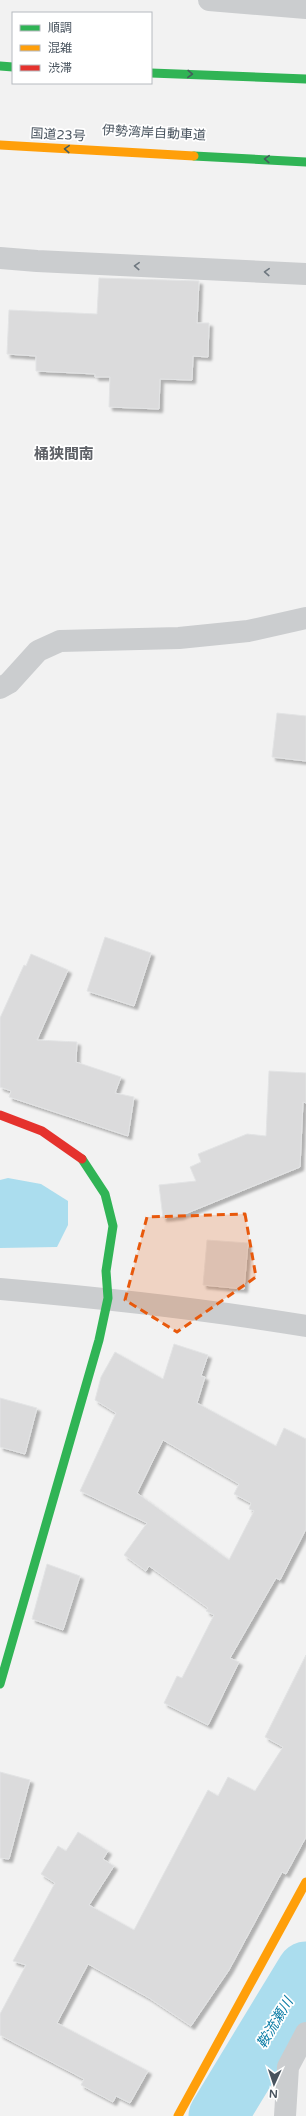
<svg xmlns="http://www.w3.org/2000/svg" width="306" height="2116" viewBox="0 0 306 2116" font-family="'Varela Round','Noto Sans JP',sans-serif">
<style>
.water{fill:#abddee}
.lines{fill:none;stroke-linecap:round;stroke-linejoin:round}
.river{stroke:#abddee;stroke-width:59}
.building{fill:#dbdbdc;stroke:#e3e4e5;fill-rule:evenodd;filter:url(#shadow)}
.street{stroke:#cbcdcf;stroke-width:22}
.fast{stroke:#30b455;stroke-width:9}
.slow{stroke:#ff9f0a;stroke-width:9}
.jam{stroke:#e5322d;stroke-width:9}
.oneway{stroke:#465d5d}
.oneway2{stroke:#6f7880}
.marked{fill:#e8590c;fill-opacity:0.2;stroke:#e8590c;stroke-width:3;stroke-dasharray:8 5;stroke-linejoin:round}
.labels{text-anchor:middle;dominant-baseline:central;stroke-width:3.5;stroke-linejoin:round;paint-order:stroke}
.street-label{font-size:13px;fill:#48535e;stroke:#fff}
.water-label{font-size:14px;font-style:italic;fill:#0c7da6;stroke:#fff}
.quarter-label{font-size:15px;font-weight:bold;fill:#5d6066;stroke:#fff}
</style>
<defs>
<filter id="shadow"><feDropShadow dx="3.5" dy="3.5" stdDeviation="1" flood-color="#0004"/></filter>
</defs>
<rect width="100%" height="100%" fill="#f2f2f2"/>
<!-- water -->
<polygon class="water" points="8,1178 41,1184 68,1201 68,1225 57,1247 0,1248 0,1180"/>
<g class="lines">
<!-- river -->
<polyline class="river" points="218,2116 306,1971"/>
</g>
<!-- building -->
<g class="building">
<polygon points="99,278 199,281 197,323 209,323 208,357 193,356 192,380 160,379 159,409 109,407 110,377 95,377 95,374 36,371 36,356 7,354 9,310 97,314"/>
<polygon points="277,713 306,716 306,761 272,757"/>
<polygon points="105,937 151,953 134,1006 87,991"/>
<polygon points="31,954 68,970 37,1040 77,1042 76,1062 121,1077 115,1093 134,1097 128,1136 9,1097 11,1091 0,1087 0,1018 24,965 26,966"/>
<polygon points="269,1071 306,1073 306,1103 303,1102 300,1167 180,1216 163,1218 159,1185 196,1181 190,1167 201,1162 198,1154 247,1134 266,1136"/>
<polygon points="207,1240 248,1243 244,1289 203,1285"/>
<path d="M174 1344 208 1355 201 1376 205 1377 197 1403 276 1446 284 1428 306 1439V1529L280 1580 276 1578 230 1658 239 1662 208 1725 164 1703 177 1676 182 1678 214 1615 206 1611 208 1608 149 1566 146 1571 124 1555 147 1523 80 1491 116 1413 95 1400 101 1377 115 1352 163 1379ZM163 1440 239 1484 234 1494 251 1503 249 1509 254 1511 229 1560 137 1493Z"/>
<polygon points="0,1398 37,1408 25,1454 0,1447"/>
<polygon points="47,1564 80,1576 63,1630 32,1619"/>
<polygon points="306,1655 306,1837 286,1874 282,1872 229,1970 191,2026 149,1998 88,1964 57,2023 148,2071 130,2103 116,2096 113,2102 81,2085 84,2079 0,2035 0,2014 26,1965 13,1961 55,1883 41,1874 58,1846 66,1851 78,1832 108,1851 103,1859 114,1866 89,1905 134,1930 208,1790 218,1796 228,1777 255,1791 283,1747 265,1737"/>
<polygon points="0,1772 30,1780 9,1859 0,1858"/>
</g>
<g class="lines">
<!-- street -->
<g class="street">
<polyline points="209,0 306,8"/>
<polyline points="0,258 37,261 306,274"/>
<polyline points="0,688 9,683 38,651 60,641 179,638 248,631 306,618"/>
<path d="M0 1289C102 1298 205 1309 306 1326"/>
<polyline points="285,2116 288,2067 306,2033"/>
</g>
<!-- fast -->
<g class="fast">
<polyline points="0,66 13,67"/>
<polyline points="151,73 306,79"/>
<polyline points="194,156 306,162"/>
<polyline points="0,1684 99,1340 108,1298 106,1271 113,1226 105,1194 82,1159"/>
</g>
<!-- slow -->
<g class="slow">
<polyline points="0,145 194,156"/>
<polyline points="178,2116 306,1882"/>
</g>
<!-- jam -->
<polyline class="jam" points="0,1115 42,1131 82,1159"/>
</g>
<!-- one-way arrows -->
<defs><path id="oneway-chevron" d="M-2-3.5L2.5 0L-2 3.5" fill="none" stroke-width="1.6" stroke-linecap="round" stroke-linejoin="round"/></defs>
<g class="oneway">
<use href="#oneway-chevron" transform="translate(190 74) rotate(2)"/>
<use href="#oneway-chevron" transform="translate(67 149) rotate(-177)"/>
<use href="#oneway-chevron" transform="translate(267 159) rotate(-177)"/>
</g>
<g class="oneway2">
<use href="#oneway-chevron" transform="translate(137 266) rotate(-177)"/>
<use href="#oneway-chevron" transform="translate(267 272) rotate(-177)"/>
</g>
<!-- marked area -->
<path class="marked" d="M245 1214 256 1277 177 1332 125 1300 147 1217Z"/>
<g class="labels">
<!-- street labels -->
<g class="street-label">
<text transform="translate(154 133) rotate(3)">伊勢湾岸自動車道</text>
<text transform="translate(58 135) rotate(3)">国道23号</text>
</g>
<!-- water labels -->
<g class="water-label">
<text transform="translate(275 2023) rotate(-59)">鞍流瀬川</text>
</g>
<!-- quarter labels -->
<g class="quarter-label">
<text x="64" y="454">桶狭間南</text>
</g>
</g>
<!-- legend -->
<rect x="12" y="12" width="140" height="72" fill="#ffffff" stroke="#b6babf"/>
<rect x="20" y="25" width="20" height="6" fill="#30b455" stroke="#b6babf"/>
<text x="48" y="32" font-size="12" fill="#48535e">順調</text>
<rect x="20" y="45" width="20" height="6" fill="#ff9f0a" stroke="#b6babf"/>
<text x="48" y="52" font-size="12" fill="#48535e">混雑</text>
<rect x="20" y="65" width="20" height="6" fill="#e5322d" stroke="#b6babf"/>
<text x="48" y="72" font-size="12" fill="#48535e">渋滞</text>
<!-- north arrow -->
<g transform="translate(274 2084) rotate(183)" stroke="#ffffff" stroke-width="3" paint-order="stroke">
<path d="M0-3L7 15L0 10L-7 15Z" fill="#48535e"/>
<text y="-6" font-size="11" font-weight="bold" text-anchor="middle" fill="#48535e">N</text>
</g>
</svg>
